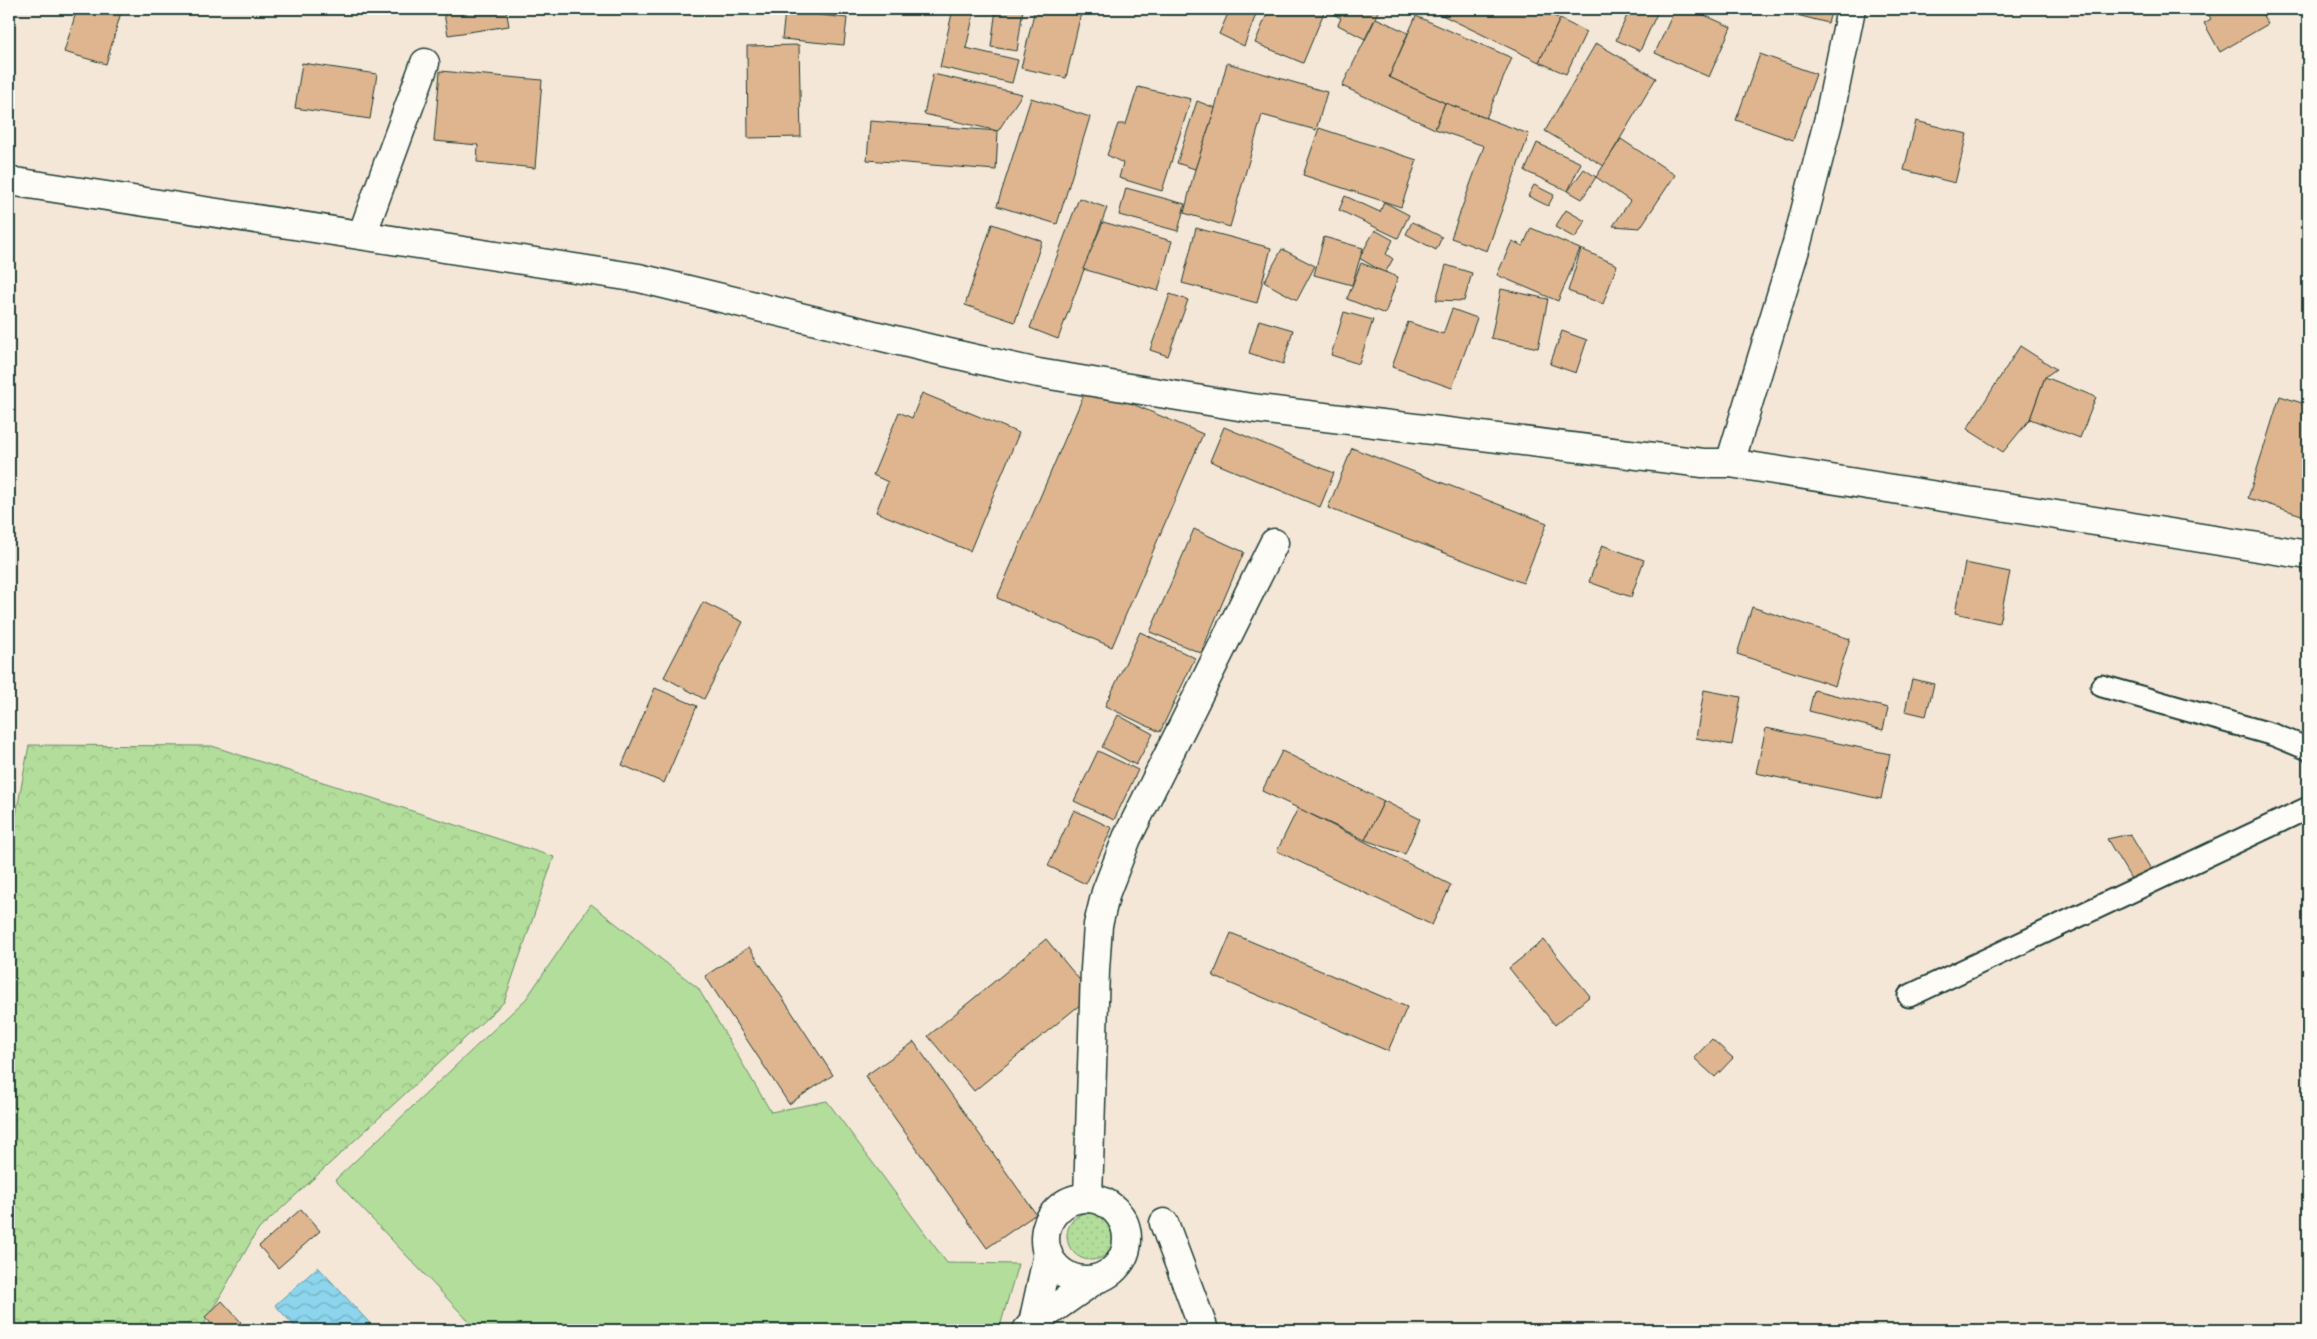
<svg xmlns="http://www.w3.org/2000/svg" width="2317" height="1339" viewBox="0 0 2317 1339" font-family="Dekko,sans-serif">
<style>
.grass{fill:url(#grass-dots);stroke:#688d67}
.forest{fill:url(#forest-crowns);stroke:#688d67}
.park{fill:#b2dd9a;stroke:#688d67}
.water{fill:url(#water-waves);stroke:#6098a3}
.building{fill:#deb58f;stroke:#1f3d34}
.lines{fill:none;stroke-linecap:round;stroke-linejoin:round}
.lane-casing{stroke:#1f3d34;stroke-width:25}
.street-casing{stroke:#1f3d34;stroke-width:31}
.lane{stroke:#fdfcf7;stroke-width:21}
.street{stroke:#fdfcf7;stroke-width:28}
</style>
<defs>
<pattern id="grass-dots" width="8" height="8" patternUnits="userSpaceOnUse" patternTransform="scale(1.25)"><rect width="8" height="8" fill="#b2dd9a"/><path d="M2 2h.1M6 6h.1" fill="none" stroke="#99bf85" stroke-width="1.8" stroke-linecap="round"/></pattern>
<pattern id="forest-crowns" width="20" height="18" patternUnits="userSpaceOnUse" patternTransform="scale(1.25)"><rect width="20" height="18" fill="#b2dd9a"/><path d="M2 6a3 3 0 1 1 6 0M12 15a3 3 0 1 1 6 0" fill="none" stroke="#99bf85"/></pattern>
<pattern id="water-waves" width="16" height="10" patternUnits="userSpaceOnUse" patternTransform="scale(1.25)"><rect width="16" height="10" fill="#8cd5ed"/><path d="M0 5q4-4 8 0t8 0" fill="none" stroke="#72aec1"/></pattern>
</defs>
<rect width="100%" height="100%" fill="#f4e7d8"/>
<filter id="ink" filterUnits="userSpaceOnUse"><feTurbulence type="fractalNoise" baseFrequency=".02" numOctaves="2"/><feDisplacementMap in="SourceGraphic" scale="10" xChannelSelector="R" yChannelSelector="G"/><feConvolveMatrix kernelMatrix="1 2 1 2 8 2 1 2 1" color-interpolation-filters="sRGB"/></filter>
<g filter="url(#ink)">
<!-- grass -->
<circle class="grass" cx="1091" cy="1236" r="24"/>
<!-- forest -->
<polygon class="forest" points="29,745 212,746 554,857 504,1002 257,1231 201,1330 9,1330 9,852"/>
<!-- park -->
<polygon class="park" points="591,904 698,988 771,1112 827,1101 947,1263 1018,1264 999,1330 477,1330 335,1180 526,999"/>
<!-- water -->
<polygon class="water" points="318,1267 376,1330 298,1330 275,1305"/>
<!-- building -->
<g class="building">
<polygon points="77,9 122,9 106,64 64,52"/>
<polygon points="443,9 506,9 509,26 448,35"/>
<polygon points="953,9 975,9 966,48 1018,60 1012,83 940,67"/>
<polygon points="996,9 1023,9 1017,51 991,47"/>
<polygon points="1035,9 1082,9 1066,78 1021,68"/>
<polygon points="1230,9 1258,9 1244,46 1219,34"/>
<polygon points="1269,9 1325,10 1303,63 1255,43"/>
<polygon points="1323,9 1377,9 1379,10 1365,39 1338,25 1341,18"/>
<polygon points="1423,9 1446,9 1444,16"/>
<polygon points="1447,9 1540,9 1560,19 1539,62 1444,16"/>
<polygon points="1630,9 1659,9 1640,51 1616,40"/>
<polygon points="1675,9 1691,9 1731,27 1709,77 1655,53"/>
<polygon points="1774,9 1832,9 1828,23"/>
<polygon points="2205,9 2259,9 2268,24 2220,52 2204,23 2211,19"/>
<polygon points="785,11 847,18 844,45 782,39"/>
<polygon points="1416,16 1512,58 1486,118 1445,103 1389,77"/>
<polygon points="1376,18 1408,33 1389,77 1445,103 1435,129 1342,86"/>
<polygon points="1560,19 1586,32 1566,74 1539,62"/>
<polygon points="1596,43 1656,78 1604,166 1545,131"/>
<polygon points="799,45 801,137 748,138 747,46"/>
<polygon points="1760,54 1816,74 1793,140 1736,120"/>
<polygon points="302,63 377,74 370,119 295,108"/>
<polygon points="1227,63 1327,92 1316,130 1262,115 1230,227 1184,213 1195,169 1215,108"/>
<polygon points="440,71 542,80 535,168 477,162 478,145 434,141"/>
<polygon points="933,74 1022,94 998,131 924,114"/>
<polygon points="1138,87 1191,99 1162,191 1119,178 1123,163 1107,155 1118,124 1126,124"/>
<polygon points="1031,98 1090,117 1057,224 997,206"/>
<polygon points="1197,101 1215,108 1195,169 1177,163"/>
<polygon points="1445,103 1529,134 1487,251 1451,238 1484,146 1435,129"/>
<polygon points="870,121 998,131 996,170 867,160"/>
<polygon points="1916,121 1967,134 1955,183 1904,170"/>
<polygon points="1319,128 1417,160 1401,207 1303,175"/>
<polygon points="1621,139 1675,175 1640,228 1613,226 1630,201 1596,177"/>
<polygon points="1537,143 1581,163 1568,191 1525,171"/>
<polygon points="1584,169 1596,177 1582,199 1568,191"/>
<polygon points="1534,185 1554,195 1548,206 1528,196"/>
<polygon points="1126,188 1185,204 1178,231 1119,215"/>
<polygon points="1345,196 1380,212 1384,202 1409,215 1398,238 1339,210"/>
<polygon points="1079,198 1107,208 1058,339 1030,328"/>
<polygon points="1566,210 1585,221 1575,238 1555,227"/>
<polygon points="1103,222 1172,241 1158,291 1083,269"/>
<polygon points="1412,222 1442,237 1436,250 1406,234"/>
<polygon points="992,224 1042,241 1015,322 965,305"/>
<polygon points="1196,228 1271,248 1257,303 1182,283"/>
<polygon points="1531,228 1580,249 1558,301 1497,275 1512,241 1523,246"/>
<polygon points="1375,230 1393,240 1386,254 1393,259 1385,273 1359,258"/>
<polygon points="1324,237 1363,248 1352,285 1314,275"/>
<polygon points="1282,249 1315,266 1297,300 1264,282"/>
<polygon points="1581,249 1617,265 1603,304 1568,291"/>
<polygon points="1361,263 1398,277 1385,314 1347,299"/>
<polygon points="1446,265 1472,273 1464,301 1436,300"/>
<polygon points="1501,289 1548,299 1538,348 1491,338"/>
<polygon points="1170,294 1188,300 1168,356 1150,350"/>
<polygon points="1452,309 1477,318 1452,388 1392,367 1408,322 1443,334"/>
<polygon points="1344,312 1373,320 1359,364 1331,355"/>
<polygon points="1259,320 1293,330 1283,364 1249,353"/>
<polygon points="1562,331 1587,340 1576,373 1550,364"/>
<polygon points="2020,346 2056,369 2045,377 2030,419 2003,452 1967,429"/>
<polygon points="2045,377 2096,397 2080,438 2030,419"/>
<polygon points="1088,385 1203,434 1112,647 997,598"/>
<polygon points="922,393 1019,433 970,551 876,512 888,482 873,475 899,412 912,418"/>
<polygon points="2280,396 2308,405 2308,517 2248,498"/>
<polygon points="1224,427 1334,473 1320,507 1210,461"/>
<polygon points="1352,448 1547,523 1523,583 1328,508"/>
<polygon points="1194,529 1244,552 1201,653 1150,632"/>
<polygon points="1602,545 1644,560 1631,597 1589,582"/>
<polygon points="1965,563 2010,572 1999,623 1955,613"/>
<polygon points="703,602 743,622 704,699 664,677"/>
<polygon points="1752,607 1850,639 1835,686 1737,654"/>
<polygon points="1140,632 1195,658 1160,732 1105,706"/>
<polygon points="1912,679 1934,684 1926,716 1905,711"/>
<polygon points="655,688 697,706 664,783 622,765"/>
<polygon points="1704,690 1741,697 1732,745 1696,738"/>
<polygon points="1814,690 1888,708 1883,730 1809,711"/>
<polygon points="1118,715 1153,734 1136,765 1102,747"/>
<polygon points="1766,728 1890,754 1881,799 1756,773"/>
<polygon points="1098,751 1138,770 1114,820 1074,801"/>
<polygon points="1282,751 1384,801 1365,840 1262,791"/>
<polygon points="1384,801 1420,819 1405,854 1365,840"/>
<polygon points="1298,808 1451,885 1432,925 1277,851"/>
<polygon points="1074,810 1112,828 1086,884 1048,866"/>
<polygon points="2130,834 2155,876 2136,887 2107,839"/>
<polygon points="1231,933 1407,1007 1388,1051 1213,976"/>
<polygon points="1046,939 1092,995 974,1091 928,1036"/>
<polygon points="1544,940 1590,996 1555,1025 1509,968"/>
<polygon points="749,947 833,1075 789,1104 705,976"/>
<polygon points="1712,1039 1733,1058 1715,1077 1694,1058"/>
<polygon points="914,1042 1036,1214 987,1248 865,1076"/>
<polygon points="301,1209 320,1231 278,1268 259,1246"/>
<polygon points="222,1301 241,1322 230,1330 217,1330 205,1317"/>
</g>
<g class="lines">
<defs>
<g id="lane">
<polyline points="2102,686 2274,735 2308,749"/>
<polyline points="1909,996 2308,808"/>
</g>
<g id="street">
<polyline points="9,181 639,278 932,349 1038,373 1251,408 1703,463 1730,463 2308,555"/>
<polyline points="362,235 425,63"/>
<polyline points="1730,463 1797,243 1829,118 1851,9"/>
<polyline points="1088,1198 1095,970 1098,925 1106,892 1127,838 1274,543"/>
<circle cx="1086" cy="1239" r="41"/>
<polyline points="1164,1223 1204,1330"/>
<polyline points="1033,1323 1048,1254"/>
<polyline points="1027,1330 1033,1323 1096,1279"/>
</g>
</defs>
<!-- lane casing -->
<use href="#lane" class="lane-casing"/>
<!-- street casing -->
<use href="#street" class="street-casing"/>
<!-- lane -->
<use href="#lane" class="lane"/>
<!-- street -->
<use href="#street" class="street"/>
</g>
</g>
<!-- margin -->
<rect width="2317" height="1339" fill="none" stroke="#fdfcf7" stroke-width="30"/>
<rect x="15" y="15" width="2287" height="1309" fill="none" stroke="#1f3d34" stroke-width="2" filter="url(#ink)"/>
</svg>
